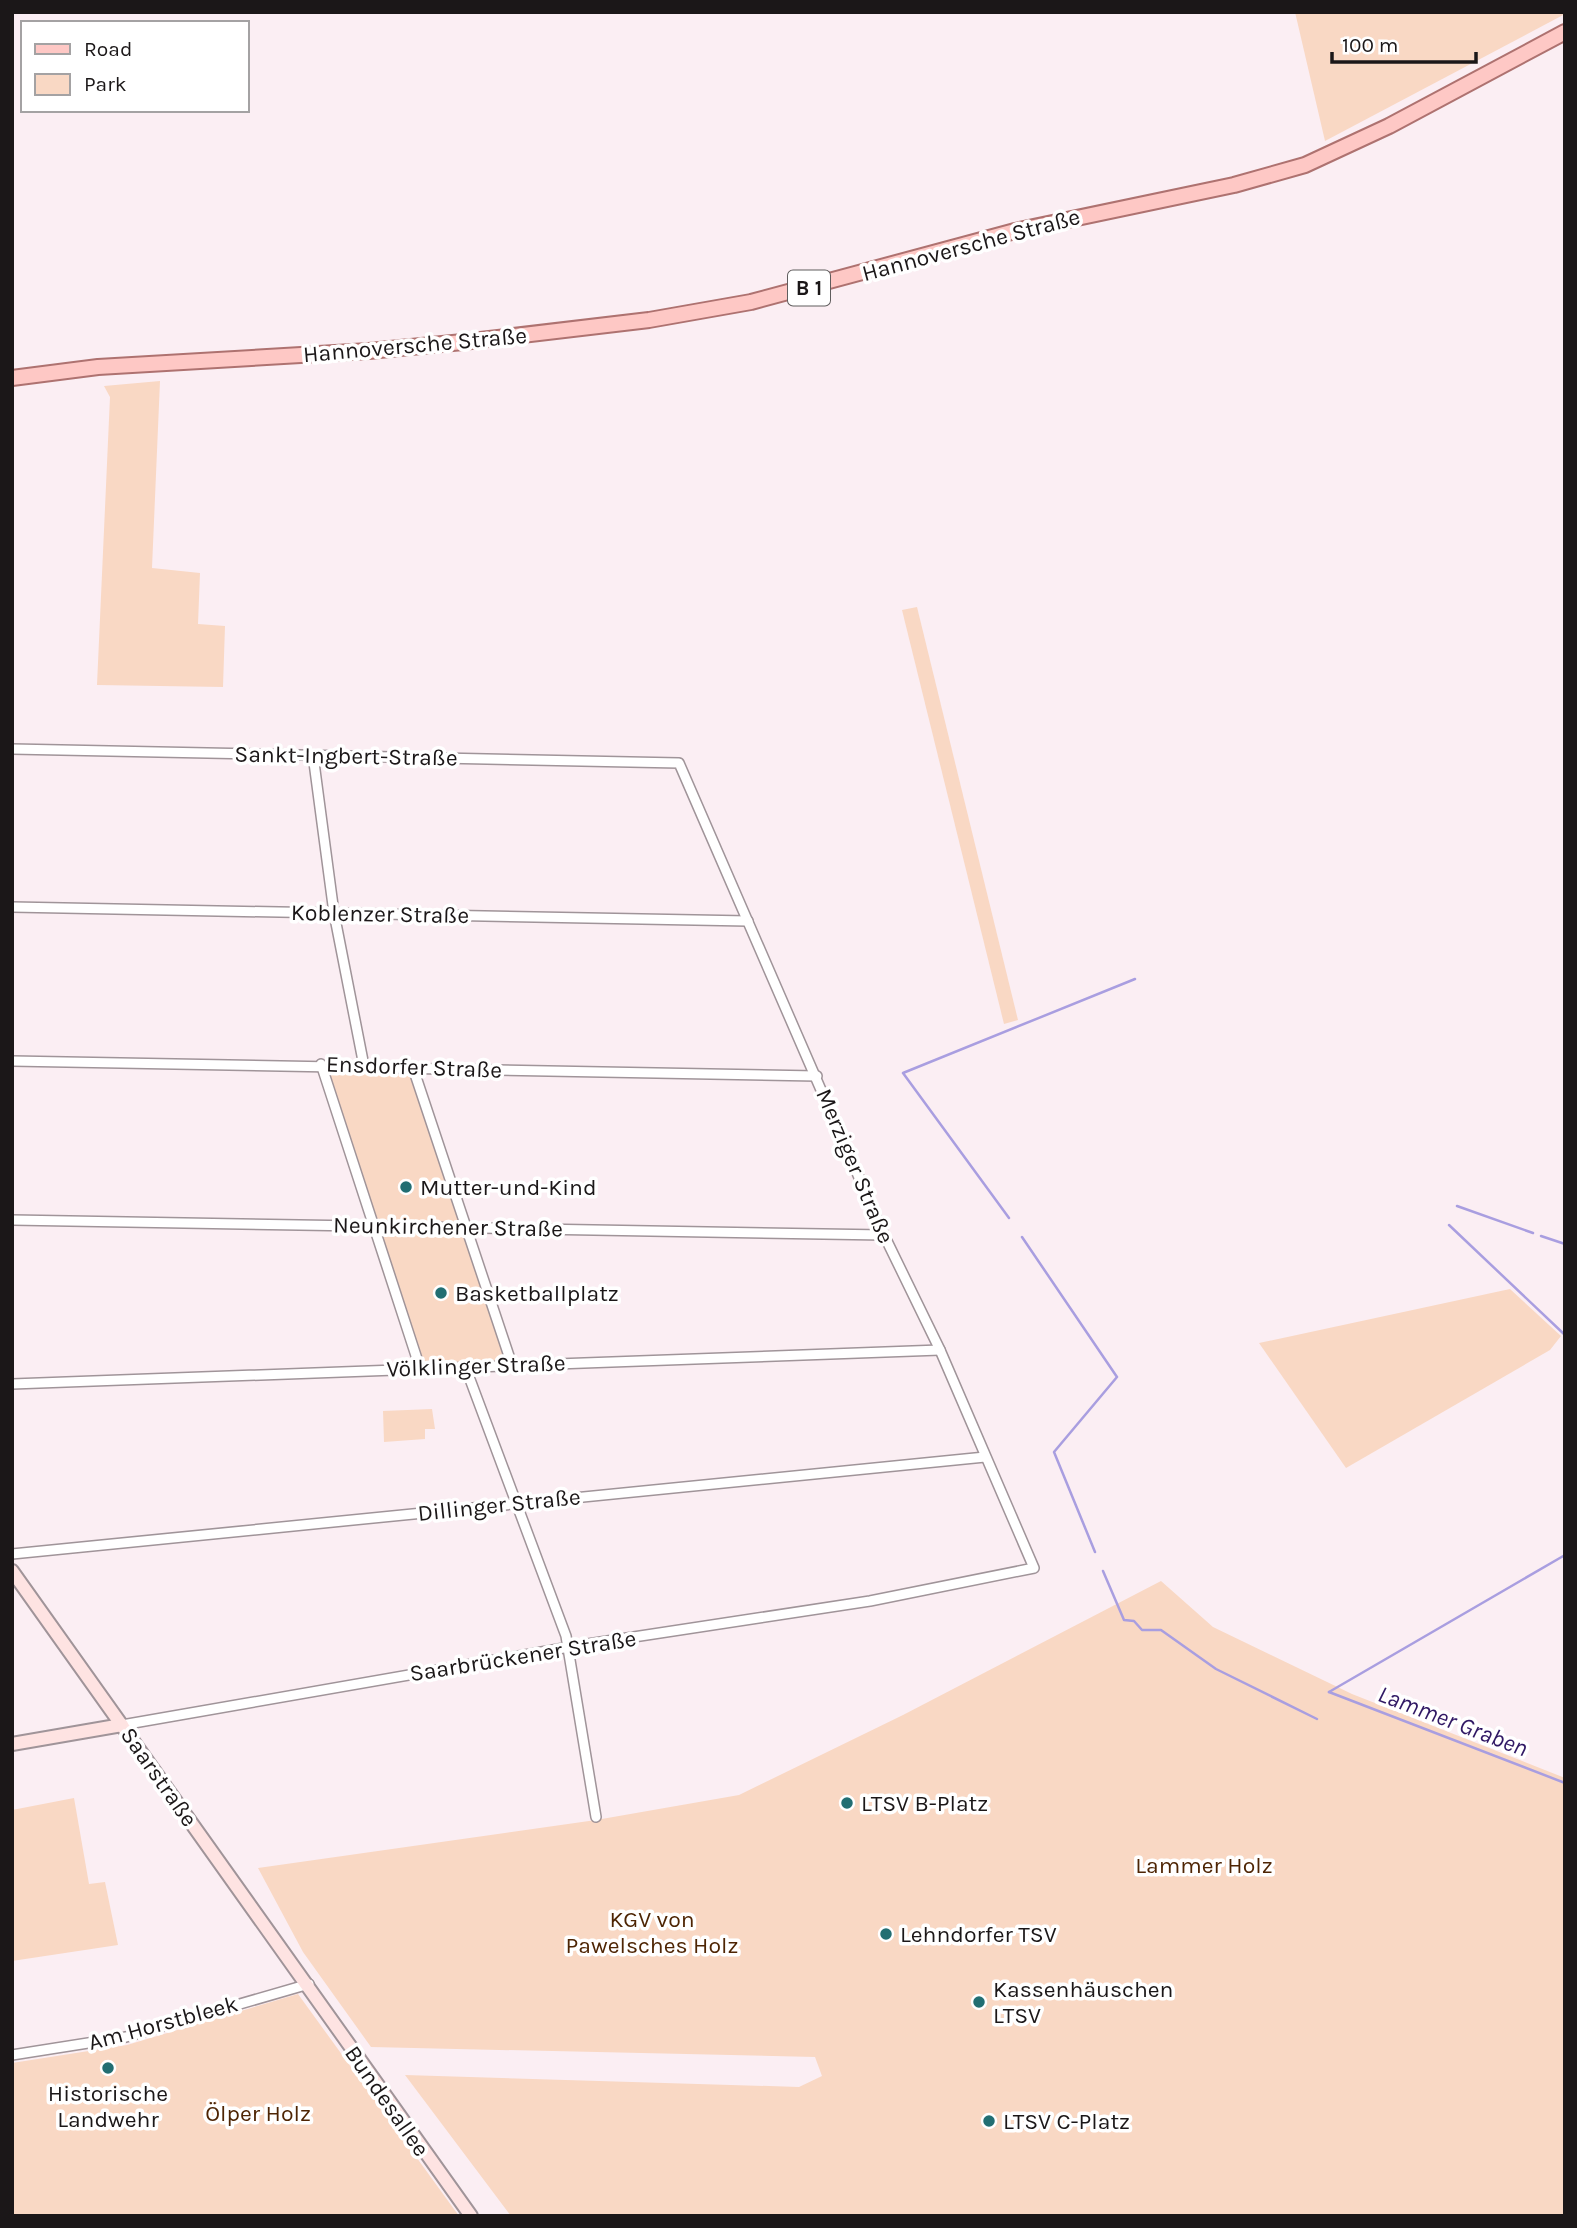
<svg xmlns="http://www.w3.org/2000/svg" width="1577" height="2228" viewBox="0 0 1577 2228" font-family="Karla,sans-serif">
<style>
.green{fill:#f9d8c4}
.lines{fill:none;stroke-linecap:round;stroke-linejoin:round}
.stream{stroke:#a99ee0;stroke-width:2.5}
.street-casing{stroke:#a09499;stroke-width:12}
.secondary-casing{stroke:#a09499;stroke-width:16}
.primary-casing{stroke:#ae7270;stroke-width:18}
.street{stroke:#fff;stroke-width:9}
.secondary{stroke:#fee3e2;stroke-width:12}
.primary{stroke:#fec8c5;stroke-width:14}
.poi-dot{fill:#226e72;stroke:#fff;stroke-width:2.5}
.labels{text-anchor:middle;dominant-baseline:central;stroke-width:7;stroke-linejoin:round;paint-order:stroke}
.shield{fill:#fff;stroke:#5f5d5d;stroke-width:2}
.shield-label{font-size:21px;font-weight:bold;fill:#1b1718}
.street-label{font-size:23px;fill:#1b1718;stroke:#fff}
.poi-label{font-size:23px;fill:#1b1718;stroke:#fff;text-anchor:start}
.park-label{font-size:23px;fill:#4e2504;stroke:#fff}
.water-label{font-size:24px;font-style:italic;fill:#301864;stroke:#fff}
</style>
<rect width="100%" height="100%" fill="#fbeef3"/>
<!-- green -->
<g class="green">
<polygon points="1295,12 1565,12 1565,14 1325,141"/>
<polygon points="160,381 152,568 200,573 198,624 225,626 223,687 97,685 110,397 104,386"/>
<polygon points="917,607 1018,1020 1004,1024 902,610"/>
<polygon points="321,1065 413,1068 512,1365 420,1368"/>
<polygon points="1510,1289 1561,1336 1550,1350 1346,1468 1259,1343"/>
<polygon points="432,1409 435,1429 425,1429 425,1439 384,1442 383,1411"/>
<polygon points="1161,1581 1213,1627 1352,1694 1565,1778 1565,2216 511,2216 405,2075 799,2087 822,2076 815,2057 371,2047 303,1952 258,1868 596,1820 739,1795 903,1715"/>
<polygon points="74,1798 89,1884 105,1882 118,1945 12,1961 12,1810"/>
<polygon points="298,1994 459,2216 12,2216 12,2063 127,2045"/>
</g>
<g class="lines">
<!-- stream -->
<g class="stream">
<polyline points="1457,1206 1533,1233"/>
<polyline points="1009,1218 903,1073 1135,979"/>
<polyline points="1449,1225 1565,1335"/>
<polyline points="1541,1236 1565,1244"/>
<polyline points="1022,1237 1117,1377 1054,1452 1095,1552"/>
<polyline points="1103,1571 1124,1620 1134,1621 1142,1630 1161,1630 1216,1669 1317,1719"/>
<polyline points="1329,1692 1565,1555"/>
<polyline points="1329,1692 1565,1783"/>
</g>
<defs>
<g id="street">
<polyline points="12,749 679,763 884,1235 940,1350 1034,1568 870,1601 581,1645 122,1725"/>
<polyline points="313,755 334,913 364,1066"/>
<polyline points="12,907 748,921"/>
<polyline points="12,1061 817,1076"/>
<polyline points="321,1064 420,1368"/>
<polyline points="413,1068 512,1365"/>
<polyline points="12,1220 884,1235"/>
<polyline points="465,1366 566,1636 596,1817"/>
<polyline points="12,1384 940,1350"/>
<polyline points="12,1554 985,1457"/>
<polyline points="12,2055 126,2037 309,1984"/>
</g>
<g id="secondary">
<polyline points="12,1571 471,2216"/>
<polyline points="12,1744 122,1725"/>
</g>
<polyline id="primary" points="12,378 98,367 369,351 463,342 649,320 751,302 1015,231 1234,185 1305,165 1389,126 1565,32"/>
</defs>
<!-- street casing -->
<use href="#street" class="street-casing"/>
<!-- secondary casing -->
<use href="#secondary" class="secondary-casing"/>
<!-- primary casing -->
<use href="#primary" class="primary-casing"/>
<!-- street -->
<use href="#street" class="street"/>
<!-- secondary -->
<use href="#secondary" class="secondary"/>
<!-- primary -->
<use href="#primary" class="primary"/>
</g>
<!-- markers -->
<g class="poi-dot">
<circle cx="406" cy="1187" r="7"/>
<circle cx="441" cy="1293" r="7"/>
<circle cx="847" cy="1803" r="7"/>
<circle cx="886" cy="1934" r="7"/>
<circle cx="979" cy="2002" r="7"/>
<circle cx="108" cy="2068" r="7"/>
<circle cx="989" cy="2121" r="7"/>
</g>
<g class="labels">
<!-- shield labels -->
<rect class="shield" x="788" y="270.5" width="42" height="35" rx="5"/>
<g class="shield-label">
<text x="809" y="288">B 1</text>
</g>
<!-- street labels -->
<g class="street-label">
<text transform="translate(971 245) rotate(-15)">Hannoversche Straße</text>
<text transform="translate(415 345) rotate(-5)">Hannoversche Straße</text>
<text transform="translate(346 756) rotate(1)">Sankt-Ingbert-Straße</text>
<text transform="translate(380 914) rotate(1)">Koblenzer Straße</text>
<text transform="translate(414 1067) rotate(2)">Ensdorfer Straße</text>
<text transform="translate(855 1166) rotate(67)">Merziger Straße</text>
<text transform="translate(448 1227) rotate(1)">Neunkirchener Straße</text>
<text transform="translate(476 1366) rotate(-2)">Völklinger Straße</text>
<text transform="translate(499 1505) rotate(-6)">Dillinger Straße</text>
<text transform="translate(523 1656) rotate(-9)">Saarbrückener Straße</text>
<text transform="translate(159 1777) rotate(55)">Saarstraße</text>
<text transform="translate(163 2023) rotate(-15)">Am Horstbleek</text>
<text transform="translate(387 2101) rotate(55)">Bundesallee</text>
</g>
<!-- poi labels -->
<g class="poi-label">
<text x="420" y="1187">Mutter-und-Kind</text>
<text x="455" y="1293">Basketballplatz</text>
<text x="861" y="1803">LTSV B-Platz</text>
<text x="900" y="1934">Lehndorfer TSV</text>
<text x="993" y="1989">Kassenhäuschen<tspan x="993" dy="26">LTSV</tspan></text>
<text x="108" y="2093" text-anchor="middle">Historische<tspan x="108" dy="26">Landwehr</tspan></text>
<text x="1003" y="2121">LTSV C-Platz</text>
</g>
<!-- park labels -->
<g class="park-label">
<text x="1204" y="1865">Lammer Holz</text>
<text x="652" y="1919">KGV von<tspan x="652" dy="26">Pawelsches Holz</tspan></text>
<text x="258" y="2113">Ölper Holz</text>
</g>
<!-- water labels -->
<g class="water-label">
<text transform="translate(1453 1721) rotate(21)">Lammer Graben</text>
</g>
</g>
<!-- border -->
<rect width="1577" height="2228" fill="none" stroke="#1b1718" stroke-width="28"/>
<!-- legend -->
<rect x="21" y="21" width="228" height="91" fill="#ffffff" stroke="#a4a2a3" stroke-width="2"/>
<rect x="35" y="44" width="35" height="10" fill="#fec8c5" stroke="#a4a2a3" stroke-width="2"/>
<text x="84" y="56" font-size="21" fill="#1b1718">Road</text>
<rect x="35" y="74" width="35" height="21" fill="#f9d8c4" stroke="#a4a2a3" stroke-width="2"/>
<text x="84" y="91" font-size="21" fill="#1b1718">Park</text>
<!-- scale -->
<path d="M1332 52v10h144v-10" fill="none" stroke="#1b1718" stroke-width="3.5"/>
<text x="1342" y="52" font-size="21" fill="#1b1718" stroke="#ffffff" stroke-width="5" paint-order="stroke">100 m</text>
</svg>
